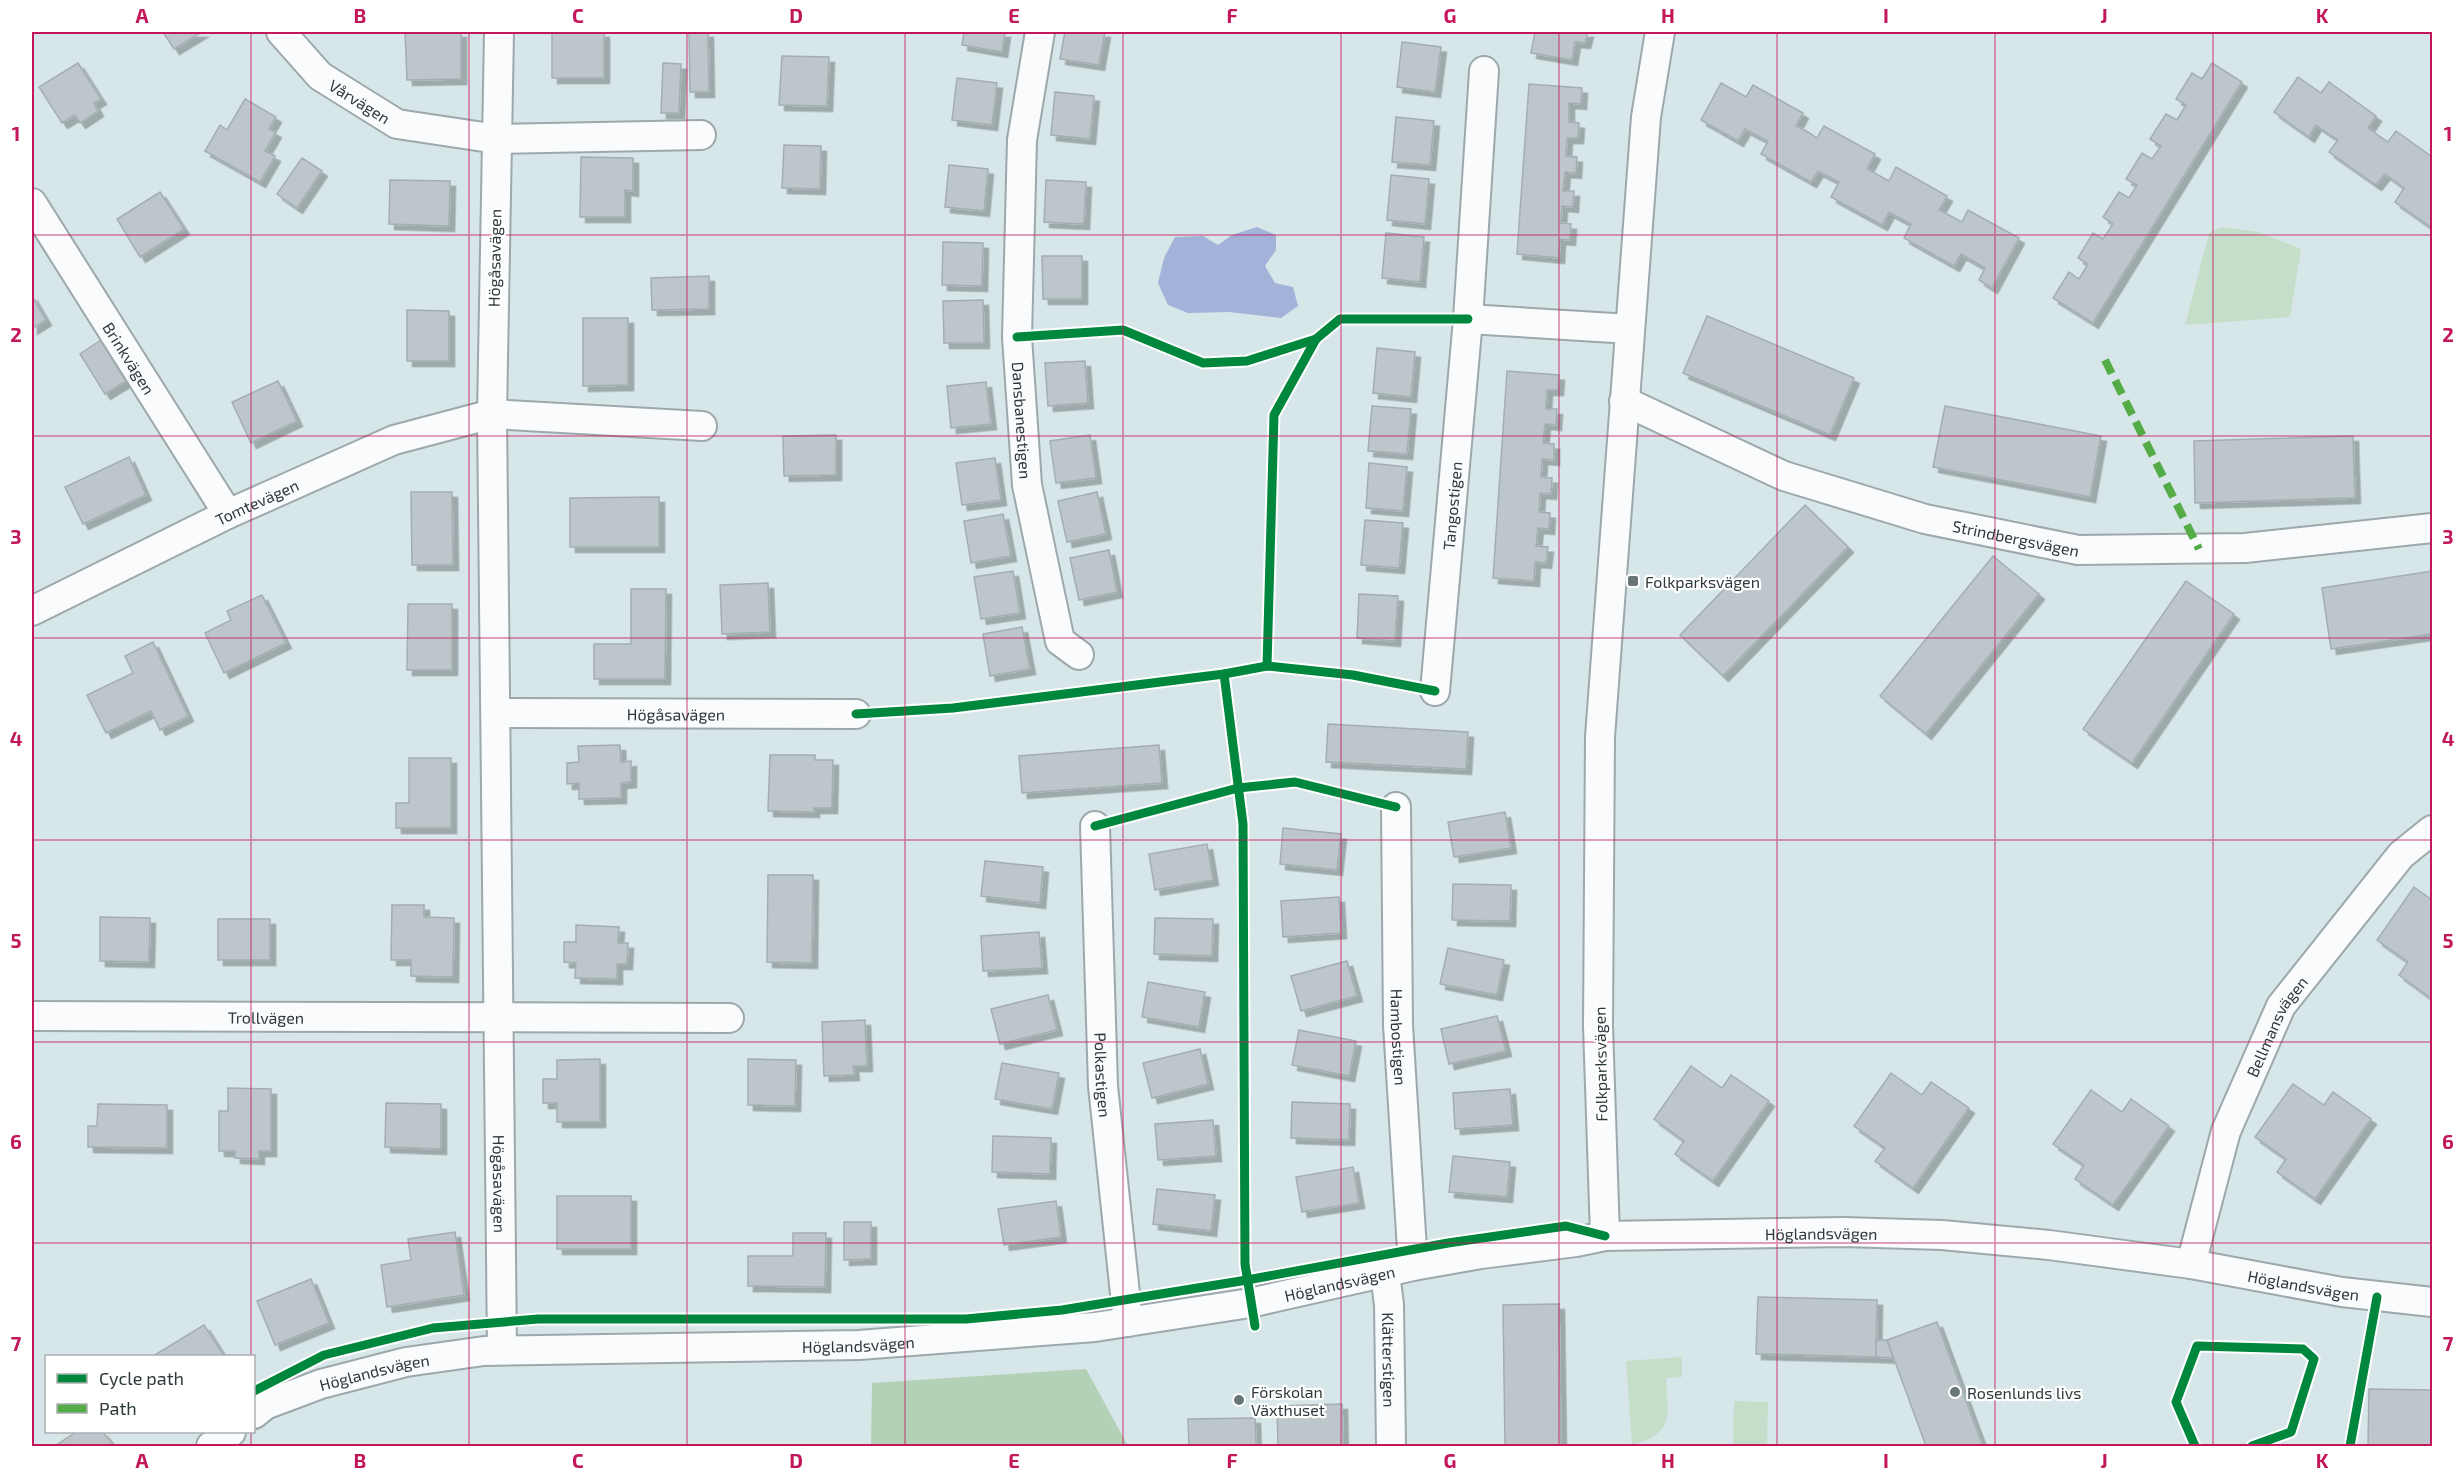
<svg xmlns="http://www.w3.org/2000/svg" width="2464" height="1478" viewBox="0 0 2464 1478" font-family="'Exo 2',sans-serif">
<style>
.green{fill:#c4dec9}
.forest{fill:#b2d1b6}
.water{fill:#a2b2d9}
.building{fill:#bdc7cb;stroke:#a4aeb2;stroke-width:1.5;filter:url(#shadow)}
.lines{fill:none;stroke-linecap:round;stroke-linejoin:round}
.minor-casing{stroke:#9da8aa;stroke-width:32}
.minor{stroke:#f9fbfc;stroke-width:28}
.quiet{stroke:#54ac46;stroke-width:8;stroke-dasharray:15 8;stroke-linecap:butt}
.cycleway-casing{stroke:#fff;stroke-width:13}
.cycleway{stroke:#00873e;stroke-width:9}
.grid{fill:none;stroke:#c2185b;stroke-width:1.5;stroke-opacity:0.55}
.poi-dot{fill:#697678;stroke:#fff;stroke-width:2}
.labels{text-anchor:middle;dominant-baseline:central;stroke-width:4.5;stroke-linejoin:round;paint-order:stroke}
.street-label{font-size:16px;fill:#2e393b;stroke:#fff}
.poi-label{font-size:16px;fill:#2e393b;stroke:#fff;text-anchor:start}
.neatline{fill:none;stroke:#c2185b;stroke-width:2}
.grid-label{font-size:20px;text-anchor:middle;font-weight:bold;fill:#c2185b}
</style>
<defs>
<filter id="shadow"><feDropShadow dx="5.5" dy="5.5" stdDeviation="0" flood-color="#0004"/></filter>
</defs>
<rect width="100%" height="100%" fill="#d7e6e8"/>
<!-- green -->
<g class="green">
<polygon points="2223,227 2258,232 2301,249 2290,317 2185,325 2209,233"/>
<path d="M1682 1357V1377L1666 1378C1668 1417 1675 1433 1632 1445L1626 1361Z"/>
<polygon points="1734,1401 1768,1402 1767,1446 1733,1446"/>
</g>
<!-- forest -->
<polygon class="forest" points="1086,1369 1128,1446 871,1446 872,1383"/>
<!-- water -->
<polygon class="water" points="1257,227 1276,235 1276,250 1265,266 1275,283 1293,287 1298,306 1281,318 1229,312 1188,313 1168,305 1158,283 1164,258 1175,237 1203,236 1218,245 1232,235"/>
<!-- building -->
<g class="building">
<polygon points="163,32 202,32 174,49"/>
<polygon points="405,32 461,32 461,79 407,80"/>
<rect x="552" y="32" width="52" height="46"/>
<polygon points="689,32 708,32 709,92 690,92"/>
<polygon points="964,32 1005,32 1002,52 962,45"/>
<polygon points="1065,32 1105,32 1099,65 1060,59"/>
<polygon points="1535,32 1588,32 1585,43 1575,42 1572,60 1531,53"/>
<polygon points="1402,42 1441,47 1435,92 1397,87"/>
<polygon points="782,56 829,57 827,106 779,105"/>
<polygon points="78,63 101,99 94,103 98,111 80,123 75,115 62,123 39,87"/>
<polygon points="663,63 681,64 679,113 661,113"/>
<polygon points="2212,63 2242,82 2093,323 2053,298 2069,272 2079,279 2088,264 2078,258 2093,233 2103,239 2113,224 2103,217 2119,192 2129,198 2137,185 2126,179 2142,153 2152,159 2161,146 2150,139 2166,114 2177,120 2186,105 2176,99 2192,73 2202,79"/>
<polygon points="2298,77 2321,93 2329,82 2376,116 2368,128 2388,142 2396,131 2432,157 2432,228 2395,202 2404,188 2385,174 2376,185 2329,152 2338,140 2329,134 2316,125 2309,137 2274,112"/>
<polygon points="957,78 997,83 992,125 952,120"/>
<polygon points="1721,83 1746,97 1753,85 1803,113 1796,126 1808,132 1817,138 1824,126 1875,154 1867,169 1889,181 1896,167 1947,196 1939,210 1962,222 1968,210 2019,238 1992,288 1979,280 1985,268 1961,254 1954,266 1904,238 1911,224 1889,212 1882,225 1831,197 1839,182 1818,171 1811,182 1761,154 1768,141 1745,129 1738,141 1701,120"/>
<polygon points="1529,84 1582,88 1581,104 1569,103 1569,122 1579,123 1578,138 1567,138 1566,156 1577,157 1576,173 1565,172 1563,191 1574,191 1573,207 1562,206 1561,223 1571,224 1570,240 1560,239 1559,258 1517,254"/>
<polygon points="1055,92 1094,96 1090,139 1051,135"/>
<polygon points="245,99 276,117 269,129 276,132 265,151 275,156 260,182 205,151 220,125 227,130"/>
<polygon points="1396,117 1434,121 1430,165 1392,162"/>
<polygon points="784,145 821,146 820,189 782,188"/>
<polygon points="581,157 633,158 633,191 625,190 625,217 580,217"/>
<polygon points="302,158 322,171 297,208 277,194"/>
<polygon points="949,165 988,169 984,211 945,207"/>
<polygon points="1391,175 1429,179 1425,224 1387,220"/>
<polygon points="390,180 450,181 449,226 389,224"/>
<polygon points="1046,180 1086,182 1084,224 1044,222"/>
<polygon points="160,192 184,229 140,257 117,219"/>
<polygon points="1386,233 1424,237 1420,282 1382,278"/>
<polygon points="943,242 983,243 982,286 942,285"/>
<polygon points="1042,256 1082,256 1082,299 1043,299"/>
<polygon points="709,276 709,309 652,310 651,278"/>
<polygon points="32,296 46,320 32,329"/>
<polygon points="983,300 984,343 944,343 943,301"/>
<polygon points="407,310 449,311 449,361 407,361"/>
<polygon points="1707,316 1854,378 1830,435 1683,373"/>
<polygon points="583,318 628,318 628,385 583,386"/>
<polygon points="101,340 126,381 105,394 80,354"/>
<polygon points="1377,348 1415,352 1411,397 1373,393"/>
<polygon points="1085,361 1088,403 1048,406 1045,363"/>
<polygon points="1507,371 1559,375 1558,390 1547,390 1546,409 1557,409 1556,425 1545,424 1543,443 1554,444 1554,460 1542,459 1541,477 1552,478 1551,494 1540,493 1539,512 1550,513 1549,529 1538,528 1536,546 1548,547 1546,563 1535,562 1534,581 1493,578"/>
<polygon points="278,381 297,421 251,443 232,402"/>
<polygon points="986,382 991,424 951,428 947,386"/>
<polygon points="1372,406 1411,409 1407,454 1368,451"/>
<polygon points="1945,406 2101,436 2090,497 1933,467"/>
<polygon points="836,435 836,475 784,476 783,436"/>
<polygon points="1090,435 1096,478 1056,483 1050,441"/>
<polygon points="2353,436 2355,498 2195,503 2194,441"/>
<polygon points="129,457 146,495 83,524 65,487"/>
<polygon points="995,458 1001,500 962,505 956,463"/>
<polygon points="1369,463 1407,467 1403,511 1366,508"/>
<polygon points="411,492 452,492 453,565 412,565"/>
<polygon points="1097,492 1106,534 1067,542 1058,501"/>
<polygon points="659,497 659,547 570,547 570,498"/>
<polygon points="1805,505 1848,547 1723,676 1680,635"/>
<polygon points="1003,514 1011,556 971,563 964,521"/>
<polygon points="1365,520 1403,523 1399,568 1361,565"/>
<polygon points="1109,550 1117,592 1079,600 1070,558"/>
<polygon points="1993,556 2039,594 1926,734 1880,696"/>
<polygon points="1013,571 1020,613 981,619 974,577"/>
<polygon points="2432,571 2432,634 2331,649 2322,588"/>
<polygon points="2186,581 2234,614 2132,763 2083,729"/>
<polygon points="768,583 770,632 722,634 720,585"/>
<polygon points="631,589 666,589 665,679 594,679 594,644 631,644"/>
<polygon points="1359,594 1398,596 1395,641 1357,638"/>
<polygon points="262,595 286,643 224,673 205,633 231,620 227,611"/>
<polygon points="408,604 452,604 452,670 407,670"/>
<polygon points="1022,627 1030,669 990,676 983,634"/>
<polygon points="153,642 188,716 160,730 151,711 106,733 87,695 133,673 125,656"/>
<polygon points="1328,724 1468,732 1466,769 1326,762"/>
<polygon points="620,745 621,762 631,761 631,782 621,783 621,798 579,799 579,783 567,784 567,763 579,762 578,746"/>
<polygon points="1159,745 1162,783 1022,793 1019,756"/>
<polygon points="770,755 815,755 815,760 833,760 832,808 814,808 814,812 768,811"/>
<polygon points="409,758 451,758 451,828 396,828 396,803 409,803"/>
<polygon points="1505,812 1511,848 1454,857 1448,822"/>
<polygon points="1283,828 1341,834 1337,870 1280,864"/>
<polygon points="1207,844 1213,880 1155,890 1149,854"/>
<polygon points="985,861 1043,867 1040,903 981,896"/>
<polygon points="768,875 813,875 812,963 767,962"/>
<polygon points="1453,884 1511,885 1510,921 1452,920"/>
<polygon points="2414,887 2432,900 2432,999 2399,975 2408,962 2377,940"/>
<polygon points="1339,897 1341,933 1283,937 1281,901"/>
<polygon points="392,905 424,905 424,917 454,918 453,977 411,976 411,960 391,960"/>
<polygon points="100,917 150,918 149,962 100,961"/>
<polygon points="1155,918 1213,919 1212,956 1154,954"/>
<rect x="218" y="919" width="52" height="41"/>
<polygon points="576,925 619,927 618,943 628,943 627,964 617,964 617,979 575,978 576,963 564,962 564,942 576,942"/>
<polygon points="1039,932 1042,968 983,971 981,936"/>
<polygon points="1448,948 1504,960 1497,995 1440,984"/>
<polygon points="1347,961 1357,996 1301,1011 1291,976"/>
<polygon points="1148,982 1205,992 1199,1027 1142,1017"/>
<polygon points="1048,995 1057,1030 1000,1044 991,1009"/>
<polygon points="1497,1016 1506,1051 1449,1064 1441,1029"/>
<polygon points="865,1020 867,1066 853,1066 854,1075 824,1076 822,1022"/>
<polygon points="1299,1030 1356,1041 1349,1076 1292,1065"/>
<polygon points="1200,1049 1208,1084 1152,1098 1143,1063"/>
<polygon points="600,1059 600,1122 557,1122 557,1103 543,1103 543,1079 557,1079 557,1060"/>
<polygon points="748,1059 796,1060 795,1106 748,1105"/>
<polygon points="1002,1063 1059,1073 1052,1109 995,1099"/>
<polygon points="1691,1066 1722,1088 1731,1075 1769,1101 1713,1181 1675,1154 1684,1141 1654,1119"/>
<polygon points="1891,1073 1922,1095 1931,1082 1969,1108 1913,1188 1875,1161 1885,1148 1854,1126"/>
<polygon points="2293,1084 2324,1105 2333,1092 2371,1119 2315,1199 2277,1172 2286,1159 2255,1137"/>
<polygon points="228,1088 271,1089 271,1151 259,1151 259,1159 235,1158 235,1151 219,1151 219,1111 228,1111"/>
<polygon points="1510,1089 1513,1125 1455,1129 1453,1093"/>
<polygon points="2091,1090 2122,1112 2131,1099 2169,1126 2113,1205 2075,1179 2084,1165 2053,1144"/>
<polygon points="1292,1102 1350,1104 1349,1140 1291,1138"/>
<polygon points="386,1103 441,1104 441,1149 385,1147"/>
<polygon points="98,1104 167,1105 167,1148 88,1147 88,1126 97,1126"/>
<polygon points="1213,1120 1216,1156 1158,1160 1155,1124"/>
<polygon points="993,1136 1051,1138 1050,1174 992,1172"/>
<polygon points="1453,1156 1510,1162 1507,1197 1449,1192"/>
<polygon points="1353,1167 1359,1203 1302,1212 1296,1177"/>
<polygon points="1157,1189 1215,1195 1211,1231 1153,1224"/>
<rect x="557" y="1196" width="74" height="53"/>
<polygon points="1056,1201 1061,1237 1004,1245 998,1209"/>
<polygon points="844,1222 871,1222 871,1259 844,1260"/>
<polygon points="455,1232 464,1295 387,1307 381,1265 411,1260 408,1239"/>
<polygon points="793,1233 826,1233 825,1287 748,1286 748,1256 793,1256"/>
<polygon points="311,1279 329,1323 275,1345 257,1301"/>
<polygon points="1758,1297 1877,1300 1876,1357 1756,1354"/>
<polygon points="1559,1304 1561,1446 1505,1446 1503,1305"/>
<polygon points="1937,1322 1975,1425 1983,1446 1926,1446 1887,1340"/>
<polygon points="204,1325 224,1356 153,1356"/>
<polygon points="1876,1340 1887,1340 1893,1358 1876,1357"/>
<polygon points="2369,1389 2432,1390 2432,1446 2368,1446"/>
<polygon points="1342,1404 1343,1446 1278,1446 1277,1406"/>
<polygon points="1255,1418 1256,1446 1189,1446 1188,1419"/>
<polygon points="76,1432 103,1432 114,1446 55,1446"/>
</g>
<g class="lines">
<defs>
<g id="minor">
<path id="s1" d="M281 32 320 76 397 124 497 139 701 135"/>
<path id="s2" d="M499 32 492 414 502 1350"/>
<path id="s3" d="M1040 32 1022 140 1017 337 1027 485 1060 641 1079 655"/>
<path id="s4" d="M32 203 228 514"/>
<polyline points="1468,319 1630,329"/>
<path id="s5" d="M1624 401 1784 476 1925 519 2078 550 2245 548 2432 528"/>
<path id="s6" d="M32 611 228 514 394 440 492 414 702 426"/>
<path id="s7" d="M1435 691 1468 319 1484 71"/>
<path id="s8" d="M496 713 856 714"/>
<path id="s9" d="M1396 807 1398 1025 1413 1266"/>
<path id="s10" d="M1095 826 1103 1086 1128 1322"/>
<path id="s11" d="M32 1016 729 1018"/>
<polyline points="1605,1236 1598,1026 1600,737 1646,117 1660,32"/>
<path id="s12" d="M2191 1264 2226 1131 2281 1006 2401 855 2432 830"/>
<path id="s13" d="M1385 1273 1389 1305 1391 1446"/>
<path id="s14" d="M254 1414 265 1405 321 1384 406 1362 484 1351 859 1345 1095 1327 1250 1303 1413 1266 1481 1254 1576 1242 1605 1236 1844 1232 1942 1235 2049 1245 2191 1264 2342 1292 2432 1302"/>
<polyline points="211,1446 231,1432"/>
</g>
</defs>
<!-- minor casing -->
<use href="#minor" class="minor-casing"/>
<!-- minor -->
<use href="#minor" class="minor"/>
<!-- quiet -->
<polyline class="quiet" points="2105,360 2199,549"/>
<defs>
<g id="cycleway">
<polyline points="1017,337 1123,330 1203,363 1247,361 1316,339"/>
<polyline points="1267,666 1274,415 1316,339 1340,319 1468,319"/>
<polyline points="1224,674 1243,824 1245,1264 1255,1326"/>
<polyline points="856,714 953,708 1224,674 1267,666 1353,675 1435,691"/>
<polyline points="1095,826 1238,788 1295,782 1396,807"/>
<polyline points="254,1391 324,1355 433,1328 538,1319 966,1319 1062,1310 1247,1280 1448,1243 1566,1226 1605,1236"/>
<polyline points="2195,1446 2176,1402 2197,1346 2303,1349 2314,1359 2291,1432 2252,1446"/>
<polyline points="2350,1446 2377,1297"/>
</g>
</defs>
<!-- cycleway casing -->
<use href="#cycleway" class="cycleway-casing"/>
<!-- cycleway -->
<use href="#cycleway" class="cycleway"/>
</g>
<!-- grid -->
<path class="grid" d="M251 32V1356M469 32V1446M687 32V1446M905 32V1446M1123 32V1446M1341 32V1446M1559 32V1446M1777 32V1446M1995 32V1446M2213 32V1446M32 235H2432M32 436H2432M32 638H2432M32 840H2432M32 1042H2432M32 1243H2432M251 1432V1446"/>
<!-- markers -->
<g class="poi-dot">
<rect x="1627" y="575" width="12" height="12" rx="3"/>
<circle cx="1955" cy="1392" r="6"/>
<circle cx="1239" cy="1400" r="6"/>
</g>
<g class="labels">
<!-- street labels -->
<g class="street-label">
<text stroke="none"><textPath href="#s1" startOffset="106">Vårvägen</textPath></text>
<text transform="translate(494 258) rotate(-89)">Högåsavägen</text>
<text stroke="none"><textPath href="#s4" startOffset="183">Brinkvägen</textPath></text>
<text stroke="none"><textPath href="#s3" startOffset="390">Dansbanestigen</textPath></text>
<text stroke="none"><textPath href="#s6" startOffset="250">Tomtevägen</textPath></text>
<text stroke="none"><textPath href="#s7" startOffset="186">Tangostigen</textPath></text>
<text stroke="none"><textPath href="#s5" startOffset="417">Strindbergsvägen</textPath></text>
<text stroke="none"><textPath href="#s8" startOffset="180">Högåsavägen</textPath></text>
<text stroke="none"><textPath href="#s11" startOffset="234">Trollvägen</textPath></text>
<text stroke="none"><textPath href="#s12" startOffset="254">Bellmansvägen</textPath></text>
<text stroke="none"><textPath href="#s9" startOffset="230">Hambostigen</textPath></text>
<text transform="translate(1600 1064) rotate(-91)">Folkparksvägen</text>
<text stroke="none"><textPath href="#s10" startOffset="249">Polkastigen</textPath></text>
<text stroke="none"><textPath href="#s2" startOffset="1152">Högåsavägen</textPath></text>
<text stroke="none"><textPath href="#s14" startOffset="1587">Höglandsvägen</textPath></text>
<text stroke="none"><textPath href="#s14" startOffset="1101">Höglandsvägen</textPath></text>
<text stroke="none"><textPath href="#s14" startOffset="2073">Höglandsvägen</textPath></text>
<text stroke="none"><textPath href="#s14" startOffset="615">Höglandsvägen</textPath></text>
<text stroke="none"><textPath href="#s13" startOffset="87">Klätterstigen</textPath></text>
<text stroke="none"><textPath href="#s14" startOffset="129">Höglandsvägen</textPath></text>
</g>
<!-- poi labels -->
<g class="poi-label">
<text x="1645" y="581">Folkparksvägen</text>
<text x="1251" y="1391">Förskolan<tspan x="1251" dy="18">Växthuset</tspan></text>
<text x="1967" y="1392">Rosenlunds livs</text>
</g>
</g>
<!-- border -->
<rect width="2464" height="1478" fill="none" stroke="#ffffff" stroke-width="66"/>
<!-- legend -->
<rect x="45" y="1355" width="210" height="78" fill="#ffffff" stroke="#abb0b1" stroke-width="1.5"/>
<rect x="57" y="1374" width="30" height="9" fill="#00873e" stroke="#abb0b1" stroke-width="1.5"/>
<text x="99" y="1385" font-size="18" fill="#2e393b">Cycle path</text>
<rect x="57" y="1404" width="30" height="9" fill="#54ac46" stroke="#abb0b1" stroke-width="1.5"/>
<text x="99" y="1415" font-size="18" fill="#2e393b">Path</text>
<rect x="33" y="33" width="2398" height="1412" class="neatline"/>
<g class="grid-label">
<text x="142" y="23">A</text>
<text x="360" y="23">B</text>
<text x="578" y="23">C</text>
<text x="796" y="23">D</text>
<text x="1014" y="23">E</text>
<text x="1232" y="23">F</text>
<text x="1450" y="23">G</text>
<text x="1668" y="23">H</text>
<text x="1886" y="23">I</text>
<text x="2104" y="23">J</text>
<text x="2322" y="23">K</text>
<text x="16" y="141">1</text>
<text x="2448" y="141">1</text>
<text x="16" y="342">2</text>
<text x="2448" y="342">2</text>
<text x="16" y="544">3</text>
<text x="2448" y="544">3</text>
<text x="16" y="746">4</text>
<text x="2448" y="746">4</text>
<text x="16" y="948">5</text>
<text x="2448" y="948">5</text>
<text x="16" y="1149">6</text>
<text x="2448" y="1149">6</text>
<text x="16" y="1351">7</text>
<text x="2448" y="1351">7</text>
<text x="142" y="1468">A</text>
<text x="360" y="1468">B</text>
<text x="578" y="1468">C</text>
<text x="796" y="1468">D</text>
<text x="1014" y="1468">E</text>
<text x="1232" y="1468">F</text>
<text x="1450" y="1468">G</text>
<text x="1668" y="1468">H</text>
<text x="1886" y="1468">I</text>
<text x="2104" y="1468">J</text>
<text x="2322" y="1468">K</text>
</g>
</svg>
